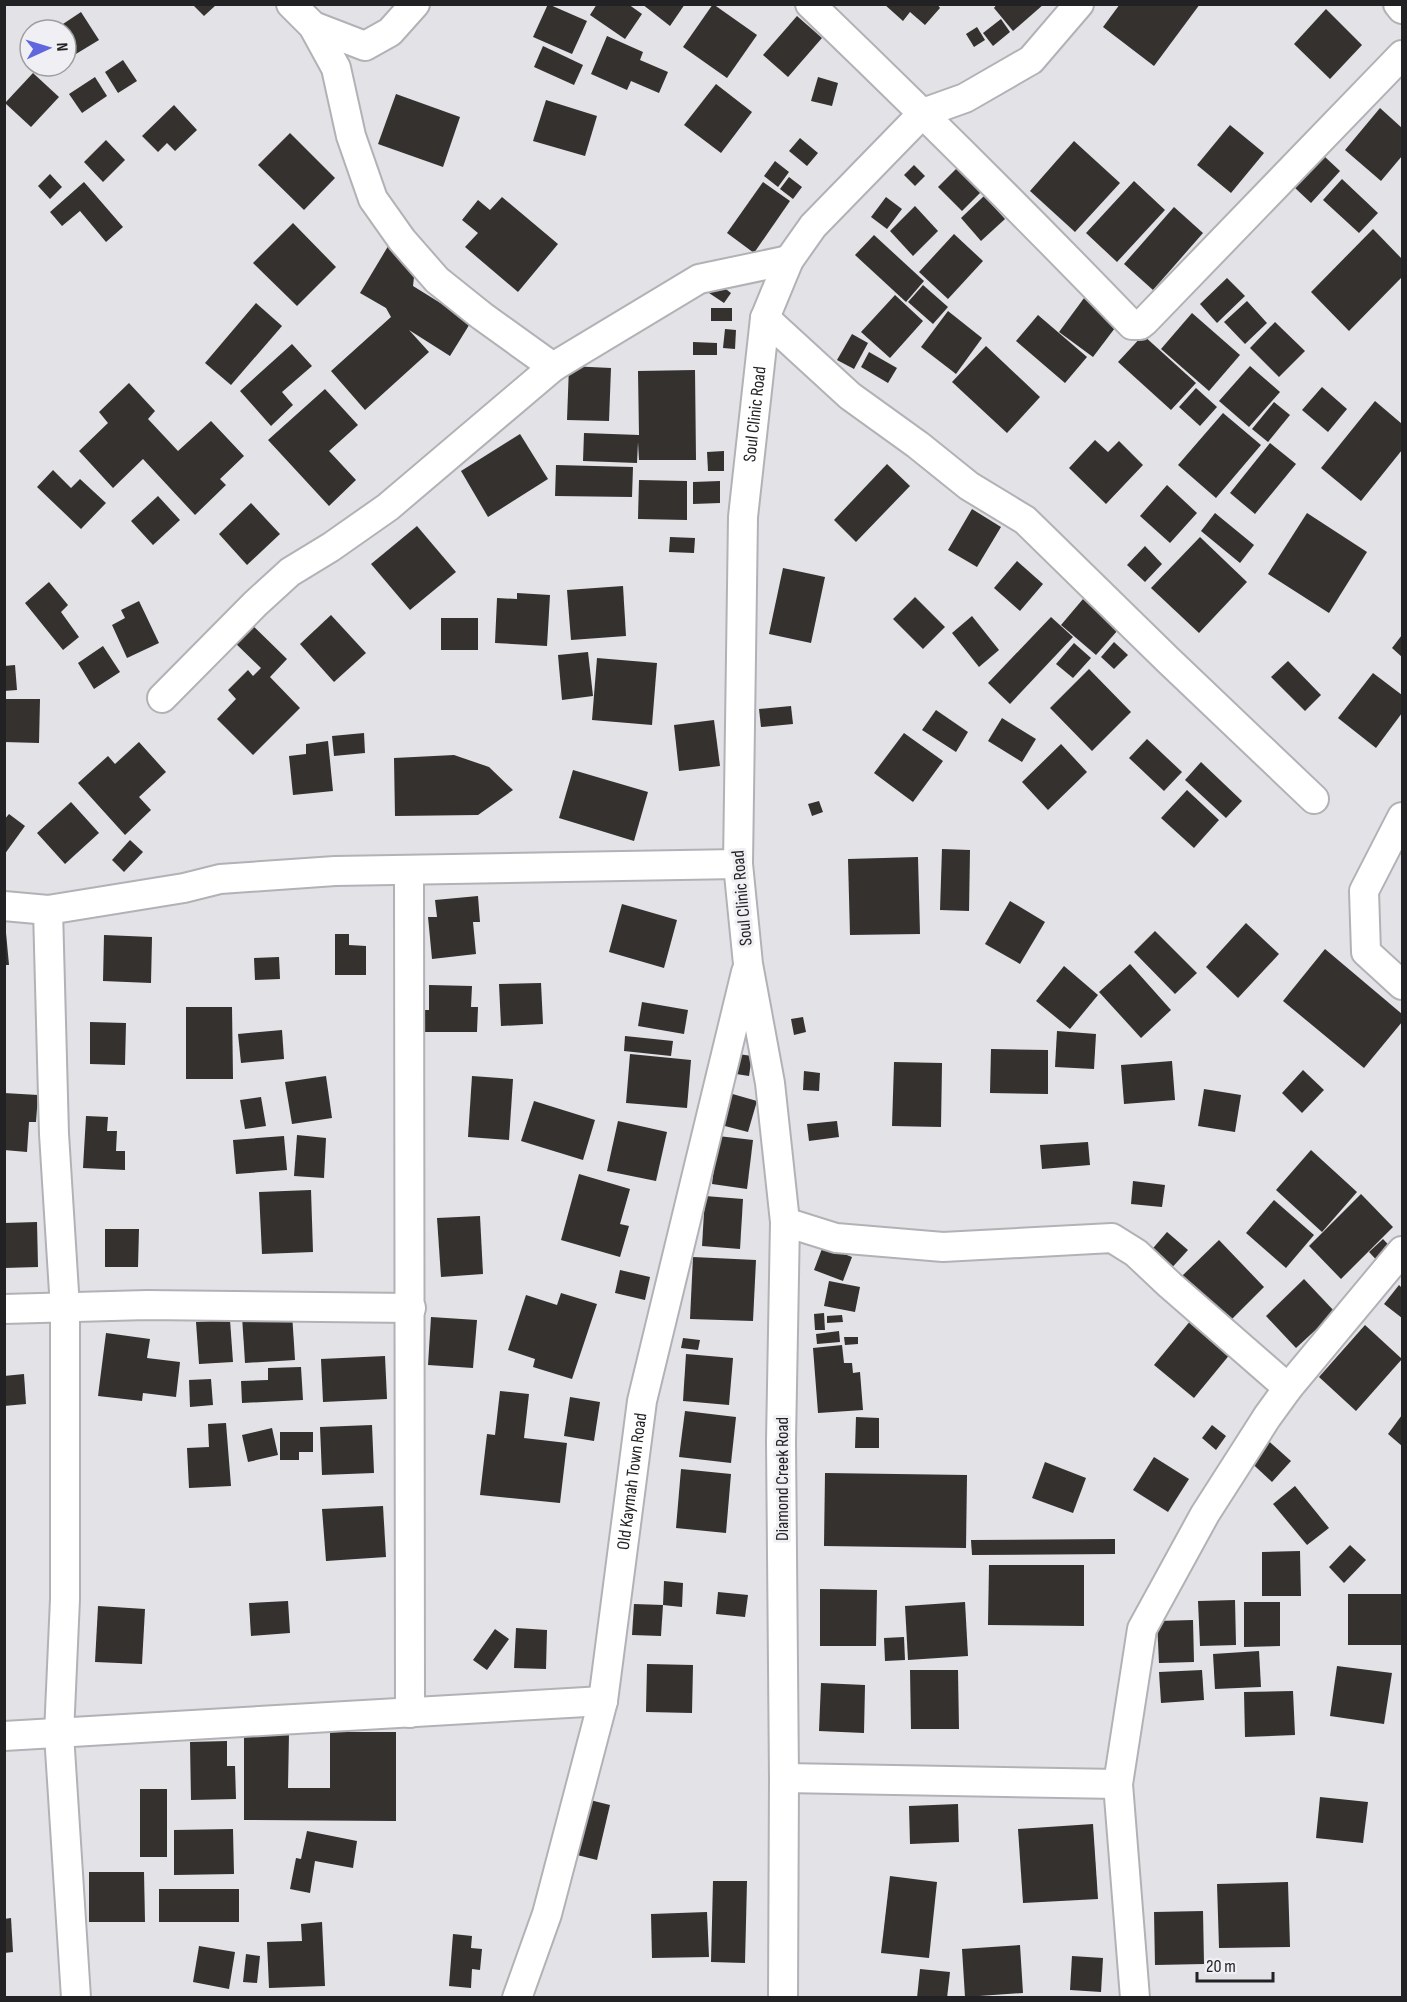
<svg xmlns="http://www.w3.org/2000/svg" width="1407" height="2002" viewBox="0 0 1407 2002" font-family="'Sofia Sans Condensed',sans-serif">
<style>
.building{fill:#34312f}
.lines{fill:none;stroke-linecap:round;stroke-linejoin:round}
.street-casing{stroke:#b2b2b6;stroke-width:32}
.street{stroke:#fff;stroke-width:28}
.labels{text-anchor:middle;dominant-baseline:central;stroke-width:6;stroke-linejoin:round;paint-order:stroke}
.street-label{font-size:18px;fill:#222224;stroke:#f0f0f4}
</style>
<rect width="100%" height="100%" fill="#e2e2e7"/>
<!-- building -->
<g class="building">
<polygon points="548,4 587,21 572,54 533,37"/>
<polygon points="597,4 628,4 642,14 625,39 590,15"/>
<polygon points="642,4 685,4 670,26"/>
<polygon points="713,4 757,35 727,78 683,47"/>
<polygon points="884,4 937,4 940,8 925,25 910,12 903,21"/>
<polygon points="997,4 1044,4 1013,31 994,8"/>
<polygon points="1120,4 1200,4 1154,66 1103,27"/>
<polygon points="193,5 216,5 204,16"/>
<polygon points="1326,9 1362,45 1330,79 1294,44"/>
<polygon points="81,12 99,40 66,60 66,30 54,30"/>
<polygon points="797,16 822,38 788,77 763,55"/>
<polygon points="1001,19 1010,32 993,46 983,33"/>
<polygon points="977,27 985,40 974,47 966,34"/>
<polygon points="607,36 643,52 640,60 668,72 659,93 631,81 627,90 591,74"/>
<polygon points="543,46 583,65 574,85 534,67"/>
<polygon points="123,60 137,81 118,93 105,72"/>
<polygon points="33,73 59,97 31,127 5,103"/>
<polygon points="95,77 107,96 82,113 69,94"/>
<polygon points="818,77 838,83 832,106 811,101"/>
<polygon points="716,84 752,112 721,153 684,125"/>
<polygon points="396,94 460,117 443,167 378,144"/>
<polygon points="546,100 597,116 585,156 533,141"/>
<polygon points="174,105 197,130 175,151 167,143 158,152 142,136"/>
<polygon points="1380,108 1402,128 1402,156 1381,181 1345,150"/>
<polygon points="1230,125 1264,153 1231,193 1197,165"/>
<polygon points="290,133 335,178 304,210 258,165"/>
<polygon points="800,138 818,153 807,166 789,151"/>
<polygon points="106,140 125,160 103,182 84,162"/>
<polygon points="1074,141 1120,183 1075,232 1030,191"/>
<polygon points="1324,156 1340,171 1311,203 1294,187"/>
<polygon points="775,161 789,172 778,187 764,176"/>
<polygon points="914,165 925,176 915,186 904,175"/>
<polygon points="957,168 981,192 962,211 938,187"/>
<polygon points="50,174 62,187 50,199 38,186"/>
<polygon points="789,177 802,187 793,199 780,189"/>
<polygon points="1342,179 1378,213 1359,233 1323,200"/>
<polygon points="1134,181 1165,210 1117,262 1086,233"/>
<polygon points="84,182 123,227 106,242 80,211 62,226 50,212"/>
<polygon points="763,182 790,201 754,253 727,233"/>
<polygon points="984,196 1005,219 981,241 961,218"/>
<polygon points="502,197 558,244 518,292 465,247 478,233 462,220 478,200 490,210"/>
<polygon points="886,197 902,209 887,229 871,217"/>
<polygon points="915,206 938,231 913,256 890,231"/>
<polygon points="1174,207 1203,233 1153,290 1124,264"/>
<polygon points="293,223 336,267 297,306 253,263"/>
<polygon points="1373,229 1402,259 1402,277 1349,331 1311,292"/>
<polygon points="954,234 983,261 948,299 919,272"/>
<polygon points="874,235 924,281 906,302 855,255"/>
<polygon points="390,243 416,259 413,286 471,322 450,356 409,330 429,352 365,410 331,371 391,317 386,308 360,293"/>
<polygon points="1227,278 1245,296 1217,323 1200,304"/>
<polygon points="714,280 731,293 724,303 706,291"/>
<polygon points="923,285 948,307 933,324 908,302"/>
<polygon points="1087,294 1121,320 1093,357 1059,332"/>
<polygon points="895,295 923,321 890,358 861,332"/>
<polygon points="1247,301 1267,323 1245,344 1224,322"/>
<polygon points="256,303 282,326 231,385 205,363"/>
<rect x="711" y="308" width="21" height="13"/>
<polygon points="948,311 982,338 956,374 921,347"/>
<polygon points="1192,313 1240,355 1209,391 1161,349"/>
<polygon points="1038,315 1087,357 1065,383 1016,341"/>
<polygon points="1275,322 1305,351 1279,377 1250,348"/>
<polygon points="725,329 736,330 735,349 723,348"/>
<polygon points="852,334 868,343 854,369 837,360"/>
<polygon points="1143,335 1196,383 1171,410 1118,362"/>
<polygon points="693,342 717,343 717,355 693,355"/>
<polygon points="292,344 312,366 282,392 293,405 271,426 240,391"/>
<polygon points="986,346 1040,397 1007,433 952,382"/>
<polygon points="869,352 897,368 888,383 861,367"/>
<polygon points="569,366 611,368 609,421 567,420"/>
<polygon points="1250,366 1280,392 1249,427 1219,401"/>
<polygon points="695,370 696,460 639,460 638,442 637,463 583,461 584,433 639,435 638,371"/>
<polygon points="129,383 155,411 148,419 178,451 211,421 244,456 220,479 226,485 195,515 143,459 113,488 79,451 108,423 99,412"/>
<polygon points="1322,387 1347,409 1328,432 1302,410"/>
<polygon points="1196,388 1217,407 1200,426 1179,407"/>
<polygon points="325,389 358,425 329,451 356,480 329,506 268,440"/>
<polygon points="1375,401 1402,424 1402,450 1361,501 1321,468"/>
<polygon points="1274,402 1290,415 1268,442 1252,429"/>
<polygon points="1223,413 1261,445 1216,498 1178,465"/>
<polygon points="520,434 548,479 488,517 461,471"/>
<polygon points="1095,440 1108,452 1119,441 1143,465 1106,504 1069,468"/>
<polygon points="1270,443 1296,464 1255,514 1230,493"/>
<polygon points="724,451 724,471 708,471 707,452"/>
<polygon points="887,464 910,486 856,542 834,520"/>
<polygon points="556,465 633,467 632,497 555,496"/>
<polygon points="53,470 71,488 80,479 106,503 81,529 37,487"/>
<polygon points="639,480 687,481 687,520 638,519"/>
<polygon points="720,481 720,503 693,504 693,482"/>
<polygon points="1167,485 1197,513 1170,543 1140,516"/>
<polygon points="158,496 180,520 153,545 131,521"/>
<polygon points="251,503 280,534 247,565 219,534"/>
<polygon points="972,509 1001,527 977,567 948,550"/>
<polygon points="1215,513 1254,545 1240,563 1201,531"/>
<polygon points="1307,513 1367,552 1329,613 1268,574"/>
<polygon points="417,526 456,572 410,610 371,564"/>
<polygon points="670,537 695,538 694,553 669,552"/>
<polygon points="1200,537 1247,582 1199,633 1151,588"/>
<polygon points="1145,546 1162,564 1145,582 1127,565"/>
<polygon points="1017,561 1043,584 1020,611 994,588"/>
<polygon points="783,568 825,577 811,643 769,634"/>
<polygon points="49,582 68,605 61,612 79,637 63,650 25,603"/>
<polygon points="623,586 626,636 571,640 567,590"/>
<polygon points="517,593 550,595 547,646 495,643 497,598 517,599"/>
<polygon points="915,597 945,627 923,649 893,619"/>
<polygon points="1083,599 1118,630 1096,655 1061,625"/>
<polygon points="139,601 159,643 127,658 112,625 125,618 121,610"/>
<polygon points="331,615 366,653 334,682 300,644"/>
<polygon points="972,616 999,650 979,667 952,633"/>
<polygon points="1051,617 1073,637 1010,704 988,683"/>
<rect x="441" y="618" width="37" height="32"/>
<polygon points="249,622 287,659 270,677 300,708 253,755 217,719 236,699 228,690 248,670 253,676 261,668 232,640"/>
<polygon points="1402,635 1402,657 1392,648"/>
<polygon points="1114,642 1128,655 1114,669 1101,657"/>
<polygon points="1074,643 1091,658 1073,678 1056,664"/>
<polygon points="103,646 120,672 94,689 78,663"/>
<polygon points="588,652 593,696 562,700 558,655"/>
<polygon points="597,658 657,663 652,725 592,720"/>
<polygon points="1288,661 1321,695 1305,711 1271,677"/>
<polygon points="15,665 17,690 4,691 4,666"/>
<polygon points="1089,669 1131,712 1092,751 1050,708"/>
<polygon points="1373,673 1402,695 1402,713 1376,748 1338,718"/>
<polygon points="4,699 40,699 39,743 4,742"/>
<polygon points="791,706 793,724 761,727 759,709"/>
<polygon points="936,710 968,732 956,752 922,730"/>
<polygon points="1002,718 1036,739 1022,762 988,741"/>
<polygon points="714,720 720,766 679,771 674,725"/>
<polygon points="364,733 365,753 334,756 332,736"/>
<polygon points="904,733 943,761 913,802 874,773"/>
<polygon points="1147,739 1182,772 1164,791 1129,758"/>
<polygon points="328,741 333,791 293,795 289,756 306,754 306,744"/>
<polygon points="139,742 166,772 139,797 151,810 125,835 78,783 108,756 115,764"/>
<polygon points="1061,744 1087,772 1048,810 1022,782"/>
<polygon points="454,755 489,767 513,790 478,815 395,816 394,758"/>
<polygon points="1201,762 1242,801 1226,818 1185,780"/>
<polygon points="573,770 648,792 634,841 559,818"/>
<polygon points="1187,790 1219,820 1194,848 1161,818"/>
<polygon points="819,801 823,812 812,816 808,804"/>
<polygon points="71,802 99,833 65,864 37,833"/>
<polygon points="9,814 25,826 4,855 4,820"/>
<polygon points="130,840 143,852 124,872 112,860"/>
<polygon points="942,849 970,850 969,911 940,910"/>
<polygon points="918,857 920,934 850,935 848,859"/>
<polygon points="478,896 480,922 473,922 476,954 432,959 428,917 437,917 435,900"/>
<polygon points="1010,901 1045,922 1020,964 985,944"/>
<polygon points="622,904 677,920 664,968 609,952"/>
<polygon points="1246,923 1279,954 1238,998 1206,967"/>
<polygon points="1155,931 1197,973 1175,994 1134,952"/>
<polygon points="4,933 6,933 9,965 4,965"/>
<polygon points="335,934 349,934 349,945 366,946 366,975 335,975"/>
<polygon points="104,935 152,937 151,983 103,981"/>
<polygon points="1325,949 1402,1014 1402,1022 1364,1068 1283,1001"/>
<polygon points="279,957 280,979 255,980 254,958"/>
<polygon points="1130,964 1171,1010 1141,1038 1099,992"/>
<polygon points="1064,966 1098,995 1070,1029 1036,1001"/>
<polygon points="541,983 543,1024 501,1026 499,984"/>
<polygon points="429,985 472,986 471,1007 478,1007 477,1032 417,1032 417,1010 429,1010"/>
<polygon points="642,1002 688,1010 684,1034 638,1026"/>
<polygon points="186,1007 232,1007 233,1079 186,1079"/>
<polygon points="803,1017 806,1032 794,1035 791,1019"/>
<polygon points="90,1022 126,1023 125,1065 90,1064"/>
<polygon points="282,1030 284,1059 241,1063 238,1034"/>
<polygon points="1057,1031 1096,1034 1094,1069 1055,1067"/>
<polygon points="625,1036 673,1041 671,1056 624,1051"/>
<polygon points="991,1049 1048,1050 1048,1094 990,1093"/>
<polygon points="630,1054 691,1060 687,1108 626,1103"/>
<polygon points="738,1054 752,1056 749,1076 736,1074"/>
<polygon points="1172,1061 1175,1100 1124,1104 1121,1065"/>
<polygon points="894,1062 942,1063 941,1127 892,1126"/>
<polygon points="1303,1070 1324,1090 1302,1113 1282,1093"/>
<polygon points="804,1071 820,1073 819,1091 803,1090"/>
<polygon points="326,1076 332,1118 292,1124 285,1082"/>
<polygon points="472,1076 513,1079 509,1140 468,1137"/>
<polygon points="1204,1089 1241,1095 1235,1132 1198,1126"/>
<polygon points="4,1093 38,1095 36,1122 29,1122 27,1152 4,1150"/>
<polygon points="729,1093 757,1101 748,1132 721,1125"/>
<polygon points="261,1097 266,1126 245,1129 240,1100"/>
<polygon points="534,1101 595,1120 583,1160 521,1141"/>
<polygon points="86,1116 108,1117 107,1131 117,1131 116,1151 125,1151 125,1170 83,1168"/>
<polygon points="618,1121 667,1132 656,1181 607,1171"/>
<polygon points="837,1121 839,1137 809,1141 807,1124"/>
<polygon points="297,1135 326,1138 324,1178 294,1176"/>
<polygon points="284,1136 287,1170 236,1174 233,1140"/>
<polygon points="718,1136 753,1140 747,1189 712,1184"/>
<polygon points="1088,1142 1090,1165 1042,1169 1040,1145"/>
<polygon points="1311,1150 1357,1192 1322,1232 1276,1190"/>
<polygon points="579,1174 630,1189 620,1224 629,1226 620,1257 561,1240"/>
<polygon points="1133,1181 1165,1185 1162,1207 1131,1204"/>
<polygon points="311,1190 313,1252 262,1254 259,1192"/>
<polygon points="1361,1194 1393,1227 1341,1279 1309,1246"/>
<polygon points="705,1196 743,1199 740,1249 702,1246"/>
<polygon points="1274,1200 1314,1235 1286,1268 1246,1233"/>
<polygon points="480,1216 483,1274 441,1277 437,1218"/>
<polygon points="37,1222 38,1267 4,1268 4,1223"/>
<polygon points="105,1229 139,1229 138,1267 105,1267"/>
<polygon points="1167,1232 1188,1250 1168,1272 1148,1254"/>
<polygon points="1383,1239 1397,1254 1383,1267 1369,1252"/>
<polygon points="1219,1240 1264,1287 1228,1323 1182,1276"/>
<polygon points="823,1246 852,1257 843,1281 814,1270"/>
<polygon points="693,1257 756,1260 753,1321 690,1319"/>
<polygon points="620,1270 650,1277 645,1300 615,1293"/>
<polygon points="1304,1279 1335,1312 1296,1348 1266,1316"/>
<polygon points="829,1281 860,1287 855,1312 824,1306"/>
<polygon points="1399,1285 1402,1288 1402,1318 1384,1304"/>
<polygon points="561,1293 597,1304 572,1379 533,1367 535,1359 508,1350 526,1295 557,1305"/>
<polygon points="292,1313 295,1360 245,1363 242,1316"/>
<polygon points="824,1313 825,1330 815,1330 814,1314"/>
<polygon points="842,1315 843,1322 827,1323 827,1316"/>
<polygon points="431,1317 477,1320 473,1368 428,1365"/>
<polygon points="230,1320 233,1362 199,1364 196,1322"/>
<polygon points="1191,1320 1231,1353 1194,1398 1154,1365"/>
<polygon points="1365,1325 1402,1359 1356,1411 1319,1377"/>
<polygon points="839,1331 840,1342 817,1344 816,1334"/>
<polygon points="106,1333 150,1339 147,1358 180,1362 176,1397 143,1393 142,1401 98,1396"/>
<polygon points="844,1337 858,1337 858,1344 845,1345"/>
<polygon points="683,1338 700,1340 698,1350 681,1348"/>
<polygon points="842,1345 844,1363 852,1363 853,1373 860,1372 863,1410 818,1413 813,1348"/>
<polygon points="686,1354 733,1358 729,1405 683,1401"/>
<polygon points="385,1356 387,1399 323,1402 321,1359"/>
<polygon points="301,1367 303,1400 242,1403 241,1381 268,1380 268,1368"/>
<polygon points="24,1374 26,1404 4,1406 4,1376"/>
<polygon points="211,1379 213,1405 190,1407 189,1380"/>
<polygon points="500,1391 529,1394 524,1438 567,1443 560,1503 480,1495 487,1434 495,1435"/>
<polygon points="570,1397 600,1402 594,1441 564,1436"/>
<polygon points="685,1411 736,1417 731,1463 679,1457"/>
<polygon points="1402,1415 1402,1446 1388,1434"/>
<polygon points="856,1417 879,1418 879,1448 855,1448"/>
<polygon points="226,1423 231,1486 189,1488 187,1448 209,1447 208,1424"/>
<polygon points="372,1425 374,1473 322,1475 320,1427"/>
<polygon points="1212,1425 1226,1436 1216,1450 1202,1438"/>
<polygon points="272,1428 278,1455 248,1462 242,1435"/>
<polygon points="280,1432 313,1432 313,1452 299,1452 299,1460 280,1460"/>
<polygon points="1263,1436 1291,1461 1272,1482 1244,1456"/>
<polygon points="1154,1457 1189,1479 1168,1512 1133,1490"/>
<polygon points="1045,1462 1086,1478 1073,1513 1032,1498"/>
<polygon points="681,1469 731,1474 726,1533 676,1528"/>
<polygon points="825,1473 967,1475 966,1548 824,1546"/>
<polygon points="1295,1486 1329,1528 1307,1545 1273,1504"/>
<polygon points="383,1506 386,1557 326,1561 322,1509"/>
<polygon points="1115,1539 1115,1554 972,1555 971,1540"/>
<polygon points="1350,1545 1366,1560 1344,1583 1329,1567"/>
<polygon points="1300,1551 1301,1596 1262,1596 1262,1552"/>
<polygon points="989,1565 1084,1565 1084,1626 988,1625"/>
<polygon points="664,1581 683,1583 682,1607 663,1605"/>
<polygon points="820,1589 877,1590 876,1646 820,1646"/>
<polygon points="718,1592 748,1595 745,1617 716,1614"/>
<rect x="1348" y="1594" width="54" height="51"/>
<polygon points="1235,1600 1236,1645 1200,1646 1198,1601"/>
<polygon points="288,1601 290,1633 251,1636 249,1603"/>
<polygon points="965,1602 968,1656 908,1660 905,1606"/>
<polygon points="1244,1602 1280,1602 1280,1646 1244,1647"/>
<polygon points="634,1604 663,1605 661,1636 632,1635"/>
<polygon points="98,1606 145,1609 142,1664 95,1662"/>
<polygon points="1193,1620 1194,1662 1159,1663 1157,1621"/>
<polygon points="516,1628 547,1630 546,1669 514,1668"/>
<polygon points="495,1629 509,1639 487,1670 473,1660"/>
<polygon points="904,1637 905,1660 885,1661 884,1638"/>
<polygon points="1259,1651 1261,1687 1215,1689 1213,1654"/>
<polygon points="647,1664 693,1665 692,1713 646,1712"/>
<polygon points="1337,1666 1392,1673 1384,1724 1330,1716"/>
<polygon points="910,1670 958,1670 959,1729 911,1729"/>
<polygon points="1202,1670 1204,1700 1161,1703 1159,1672"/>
<polygon points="821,1683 865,1685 864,1733 819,1731"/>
<polygon points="1293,1691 1295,1735 1245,1737 1244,1692"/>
<polygon points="330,1732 396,1732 396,1821 244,1820 244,1733 289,1733 288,1788 330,1788"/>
<polygon points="227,1741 227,1766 235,1766 236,1799 191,1800 190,1742"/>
<rect x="140" y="1789" width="27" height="68"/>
<polygon points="1320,1797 1368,1802 1363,1843 1316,1838"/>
<polygon points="582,1798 610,1805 597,1860 569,1853"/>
<polygon points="958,1804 959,1842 910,1844 909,1806"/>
<polygon points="1093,1824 1098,1899 1023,1903 1018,1829"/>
<polygon points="233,1829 234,1874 174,1875 174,1830"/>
<polygon points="307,1831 357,1841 353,1868 315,1861 310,1893 290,1889 296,1858 301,1859"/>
<polygon points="89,1872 144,1872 145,1922 89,1922"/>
<polygon points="890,1876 937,1882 929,1958 881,1953"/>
<polygon points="713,1881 747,1881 745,1963 711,1962"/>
<polygon points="1288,1882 1290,1947 1219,1948 1217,1884"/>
<rect x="159" y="1889" width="80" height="33"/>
<polygon points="1203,1911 1204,1964 1155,1965 1154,1912"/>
<polygon points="707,1912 709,1957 652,1958 651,1914"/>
<polygon points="11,1918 13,1952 4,1953 4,1919"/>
<polygon points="322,1922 325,1986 269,1988 267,1942 302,1941 301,1924"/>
<polygon points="453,1934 472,1936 471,1948 482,1949 480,1970 472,1969 471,1988 449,1986"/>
<polygon points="1020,1945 1023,1993 965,1997 962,1949"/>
<polygon points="199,1946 235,1952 229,1989 193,1982"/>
<polygon points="246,1954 260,1956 257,1983 243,1982"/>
<polygon points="1072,1956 1103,1958 1101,1992 1070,1990"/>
<polygon points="920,1969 950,1972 947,1998 917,1998"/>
</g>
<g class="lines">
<defs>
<g id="street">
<polyline points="291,4 313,26 336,68 351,136 373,199 402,240 437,280 482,316 553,367 699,279 789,260"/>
<path d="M810 4C919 109 1027 216 1132 325H1140L1145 321 1402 55"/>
<polyline points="1398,4 1402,9"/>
<polyline points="313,26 365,46 390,32 415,4"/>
<polyline points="765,318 850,396 918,445 969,486 1025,520 1167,659 1314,799"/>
<polyline points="162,698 255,604 290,572 331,547 388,507 553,367"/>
<polyline points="1402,817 1364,891 1366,952 1402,985"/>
<polyline points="409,871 410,1713"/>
<polyline points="4,906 48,910 184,888 220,879 335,871 738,864"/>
<polyline points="48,910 54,1134 65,1308 65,1599 59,1734 76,1998"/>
<polyline points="785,1222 836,1238 943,1247 1112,1238 1136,1253 1170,1285 1288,1388"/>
<polyline points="4,1309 147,1305 411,1308"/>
<polyline points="4,1736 603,1701"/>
<polyline points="784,1778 1118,1784"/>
<path id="s1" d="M517 1998 547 1914 603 1701 642 1401 746 972"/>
<path id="s2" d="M783 1998 784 1778 781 1441 785 1222 770 1083 748 964 738 864 743 517 765 318 789 260 813 226 923 113 965 98 1031 60 1079 4"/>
<polyline points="1135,1998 1118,1784 1142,1629 1205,1514 1267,1417 1288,1388 1402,1251"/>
</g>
</defs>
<!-- street casing -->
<use href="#street" class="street-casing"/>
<!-- street -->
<use href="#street" class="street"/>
</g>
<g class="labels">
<!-- street labels -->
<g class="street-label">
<text stroke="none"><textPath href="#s2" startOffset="1588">Soul Clinic Road</textPath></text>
<text transform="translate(742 898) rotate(-95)">Soul Clinic Road</text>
<text transform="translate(782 1479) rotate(-90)">Diamond Creek Road</text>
<text stroke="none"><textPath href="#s1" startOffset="531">Old Kaymah Town Road</textPath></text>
</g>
</g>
<!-- border -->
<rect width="1407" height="2002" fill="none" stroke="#222224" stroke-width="12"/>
<!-- north arrow -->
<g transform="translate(48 48) rotate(86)"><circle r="28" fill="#f0f0f4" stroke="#9e9ea1" stroke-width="1.5"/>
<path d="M0-4.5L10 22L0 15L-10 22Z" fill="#6066de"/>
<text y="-9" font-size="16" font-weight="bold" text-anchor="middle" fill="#222224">N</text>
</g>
<!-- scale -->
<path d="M1197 1972v9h76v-9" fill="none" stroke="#222224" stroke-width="3"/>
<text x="1206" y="1972" font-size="18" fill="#222224" stroke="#f0f0f4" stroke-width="4.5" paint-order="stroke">20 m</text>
</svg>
